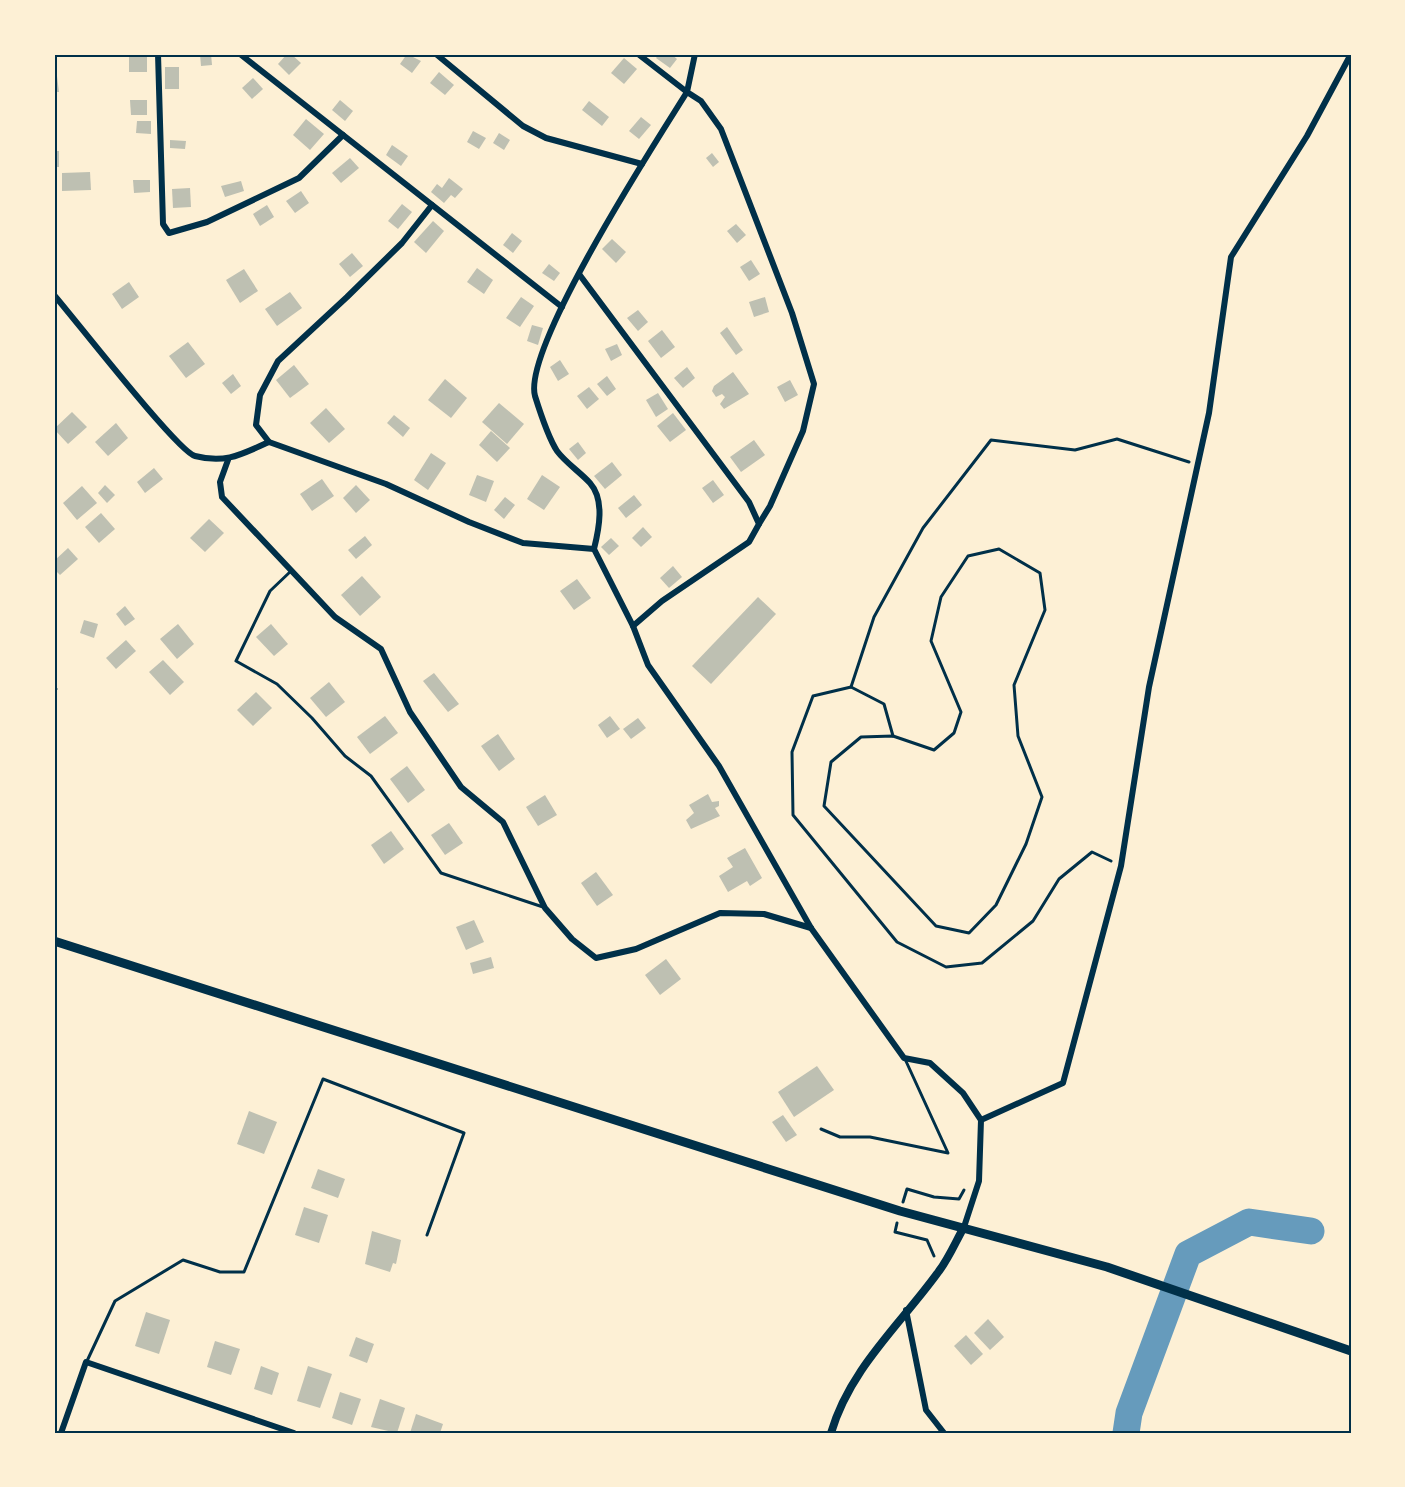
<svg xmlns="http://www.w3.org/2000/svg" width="1405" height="1487" viewBox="0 0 1405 1487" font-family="Roboto,sans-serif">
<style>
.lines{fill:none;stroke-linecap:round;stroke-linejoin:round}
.river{stroke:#669bbc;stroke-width:27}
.building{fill:#bec0b2}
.path{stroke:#003049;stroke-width:3}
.service{stroke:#003049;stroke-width:3}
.minor{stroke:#003049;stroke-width:6}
.tertiary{stroke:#003049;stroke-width:8}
.secondary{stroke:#003049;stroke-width:9}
.neatline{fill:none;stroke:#003049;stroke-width:2}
</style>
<rect width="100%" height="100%" fill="#fdf0d5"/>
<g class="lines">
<!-- river -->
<polyline class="river" points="1126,1433 1129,1413 1188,1254 1249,1222 1311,1231"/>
</g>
<!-- building -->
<g class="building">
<rect x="129" y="54" width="18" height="18"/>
<polygon points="200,54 211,54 212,65 201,66"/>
<polygon points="287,54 291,54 301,63 289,75 278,64"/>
<polygon points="407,54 421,61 412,73 400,64"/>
<polygon points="659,54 671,54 677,59 670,68 656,58"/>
<polygon points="624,58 637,69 624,84 611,73"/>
<rect x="165" y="67" width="14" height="22"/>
<polygon points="439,72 454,85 445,95 430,83"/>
<polygon points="54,76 57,76 59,92 54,92"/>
<polygon points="253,78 263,89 252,99 242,88"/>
<polygon points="130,100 147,100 147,115 131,115"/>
<polygon points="340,100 353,111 345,121 332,110"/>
<polygon points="589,101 609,117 602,126 582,110"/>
<polygon points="641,117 651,125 639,139 629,131"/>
<polygon points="306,119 324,134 310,150 293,135"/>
<polygon points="137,121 151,121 151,134 136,133"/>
<polygon points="473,131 486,138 479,149 467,142"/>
<polygon points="499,133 510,140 504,150 493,143"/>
<polygon points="170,140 186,141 185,149 170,148"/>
<polygon points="392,145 408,156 401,166 386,155"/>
<rect x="54" y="151" width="5" height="16"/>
<polygon points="712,153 719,162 713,167 706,158"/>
<polygon points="350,158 359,168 341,183 332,173"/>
<polygon points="90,172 91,190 62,191 62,173"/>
<polygon points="449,178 463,189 455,198 451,195 444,203 431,192 437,184 442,188"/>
<polygon points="133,180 150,180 150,192 134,193"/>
<polygon points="241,181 244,191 225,197 221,186"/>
<polygon points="190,188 191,207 173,208 172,189"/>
<polygon points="301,191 309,203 295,213 286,201"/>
<polygon points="402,204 412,212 398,229 388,221"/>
<polygon points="267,205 274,217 260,226 253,214"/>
<polygon points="433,221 444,231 426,253 414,242"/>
<polygon points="736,224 746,235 737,243 727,231"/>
<polygon points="512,233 522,241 513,253 503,245"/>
<polygon points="612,239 626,252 616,263 602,249"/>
<polygon points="352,253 363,266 350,277 339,264"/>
<polygon points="751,260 760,274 749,281 740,267"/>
<polygon points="549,264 560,273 554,281 542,273"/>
<polygon points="477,268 493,280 484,294 467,282"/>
<polygon points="244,269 258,291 240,303 226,280"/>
<polygon points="129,282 139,297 122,309 112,294"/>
<polygon points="290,292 302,308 277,326 265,309"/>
<polygon points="521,297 534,306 520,327 506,318"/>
<polygon points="765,297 769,312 754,317 749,302"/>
<polygon points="638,310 648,322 638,331 627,318"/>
<polygon points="532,325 543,328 538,345 527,341"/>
<polygon points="727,327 743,350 736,355 720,333"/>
<polygon points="662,330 675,347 661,358 648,341"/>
<polygon points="188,342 205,364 186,378 169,356"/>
<polygon points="617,344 622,355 611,361 605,349"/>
<polygon points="560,360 569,374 558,381 550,367"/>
<polygon points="294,365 309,384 290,398 276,380"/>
<polygon points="687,367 695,378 683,388 674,378"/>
<polygon points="733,372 749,394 724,409 720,404 725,397 722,394 716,397 712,391 714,386"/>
<polygon points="233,374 241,386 231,394 222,383"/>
<polygon points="607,376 616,389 607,396 597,384"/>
<polygon points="445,379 467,398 451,418 428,400"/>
<polygon points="790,380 798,395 785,402 777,387"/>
<polygon points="589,387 599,399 587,409 577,396"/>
<polygon points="658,393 668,409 656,417 646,400"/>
<polygon points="499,403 524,424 507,444 482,422"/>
<polygon points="326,408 345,429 329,443 310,423"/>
<polygon points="72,412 87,427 68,444 54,429"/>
<polygon points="673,413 686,430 670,442 657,426"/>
<polygon points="394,415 410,428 403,437 387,423"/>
<polygon points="116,423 128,438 108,456 95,442"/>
<polygon points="491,431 510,448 497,462 479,445"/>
<polygon points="754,440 765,455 741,472 730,457"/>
<polygon points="578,442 586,453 578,460 569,449"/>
<polygon points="431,453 446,463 428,490 414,480"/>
<polygon points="612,462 622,475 605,489 594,476"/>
<polygon points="154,468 163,479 145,493 137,482"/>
<polygon points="477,475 494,481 486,502 469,495"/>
<polygon points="542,475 560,487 544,510 527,499"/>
<polygon points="322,479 334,496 312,511 300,494"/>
<polygon points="713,480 724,495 713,503 702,488"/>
<polygon points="105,485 115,495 107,503 98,493"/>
<polygon points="356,485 370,500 356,513 343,498"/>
<polygon points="82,486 97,503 77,520 63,503"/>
<polygon points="634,495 642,505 626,518 618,508"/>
<polygon points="505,497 515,505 504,519 494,510"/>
<polygon points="101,513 115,529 99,543 85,527"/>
<polygon points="209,519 224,533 205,552 190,538"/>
<polygon points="643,527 652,537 641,547 632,538"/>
<polygon points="365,536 372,545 356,559 348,550"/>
<polygon points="611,538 619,546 609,555 601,547"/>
<polygon points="68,548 78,559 60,575 54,569 54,561"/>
<polygon points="673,566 682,577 669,588 660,578"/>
<polygon points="362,576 381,597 360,616 341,595"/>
<polygon points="577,579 591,598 574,610 560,591"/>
<polygon points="758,597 776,614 711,684 692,666"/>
<polygon points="125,606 135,619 125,626 116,614"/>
<polygon points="84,620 98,624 94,638 80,633"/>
<polygon points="178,624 194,644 177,659 160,639"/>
<polygon points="271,624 288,644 274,656 256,637"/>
<polygon points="126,640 136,651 116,669 106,658"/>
<polygon points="163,660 184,682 170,695 149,672"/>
<polygon points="434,673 459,704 448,712 423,681"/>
<polygon points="329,682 345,702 326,717 310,698"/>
<polygon points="256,692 272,708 253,726 237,710"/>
<polygon points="385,716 398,733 370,754 357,737"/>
<polygon points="610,716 620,729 607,738 598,725"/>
<polygon points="638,718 646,728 631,739 623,729"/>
<polygon points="498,734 515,759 499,771 481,746"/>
<polygon points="407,766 425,790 408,803 390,779"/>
<polygon points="708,794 712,802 719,801 719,806 715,808 720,816 691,829 686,820 694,813 689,805"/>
<polygon points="545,795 557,815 538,826 526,807"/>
<polygon points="449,823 463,843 445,855 431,835"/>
<polygon points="391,831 404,849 384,864 371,845"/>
<polygon points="745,848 762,878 750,886 747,881 728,892 719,876 733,867 727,858"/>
<polygon points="596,872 613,895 597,906 581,883"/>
<polygon points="474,920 484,942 466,950 456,927"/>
<polygon points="491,957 494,968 473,974 470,963"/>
<polygon points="666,959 681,979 660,995 645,975"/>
<polygon points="817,1066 834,1090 794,1117 778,1092"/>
<polygon points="249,1111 277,1122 264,1154 237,1144"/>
<polygon points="783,1115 797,1135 786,1142 772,1122"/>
<polygon points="318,1169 345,1179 338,1198 311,1188"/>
<polygon points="304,1207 328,1215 319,1243 295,1235"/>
<polygon points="372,1231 401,1240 396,1264 393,1263 390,1272 365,1264"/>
<polygon points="146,1312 170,1320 159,1354 135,1346"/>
<polygon points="988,1319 1004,1337 990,1350 974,1333"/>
<polygon points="966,1335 983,1354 971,1365 954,1346"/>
<polygon points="356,1337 374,1344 367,1363 349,1356"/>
<polygon points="215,1341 240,1349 231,1375 207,1367"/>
<polygon points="261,1366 279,1373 272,1395 254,1389"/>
<polygon points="308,1366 332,1374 320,1408 297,1401"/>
<polygon points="340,1392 361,1399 352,1425 332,1418"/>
<polygon points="380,1399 405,1408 397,1433 371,1427"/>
<polygon points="416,1414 443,1424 440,1433 410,1433"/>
</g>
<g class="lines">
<!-- path -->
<g class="path">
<polygon points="999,549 1040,573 1045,610 1014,685 1018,736 1042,797 1026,844 996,905 969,933 936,926 824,806 831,762 861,737 893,736 934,750 954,733 961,712 931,641 941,597 968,556"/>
<polyline points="851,687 874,617 923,528 991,440 1075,450 1117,439 1189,462"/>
<polyline points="893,736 884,704 851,687 813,696 792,752 793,815 897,942 946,967 982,963 1033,921 1059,879 1092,852 1111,861"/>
<polyline points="903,1202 907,1189 934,1197 959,1199 964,1190"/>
<polyline points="897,1223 895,1232 927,1240 934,1256"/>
</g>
<!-- service -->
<g class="service">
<polyline points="291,571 270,591 236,661 277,684 312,718 345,756 371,776 441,873 543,907"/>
<polyline points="54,690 56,689"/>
<polyline points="821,1129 840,1137 870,1137 948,1153 905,1059"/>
<polyline points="87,1361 115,1301 183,1260 220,1272 244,1272 323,1079 464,1133 427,1235"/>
</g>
<!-- minor -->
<g class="minor">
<polyline points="158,54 163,224 169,233 207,222 299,178 343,135"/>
<polyline points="240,54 562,307"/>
<polyline points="436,54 523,126 546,138 642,164"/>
<path d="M638 54 687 92C657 140 522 348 535 396 540 412 548 437 557 451 566 463 580 472 590 483 605 500 599 529 594 549L633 626 648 665 719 766 811 928 904 1058 930 1063 963 1093 981 1120"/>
<polyline points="695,54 687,92 701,101 721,129 792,313 814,384 803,431 770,506 759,524"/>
<polyline points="432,205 402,243 347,297 278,361 260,395 256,425 269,442 386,484 469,522 523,543 594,549"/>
<polyline points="579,274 749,502 759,524 749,542 662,601 633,626"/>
<path d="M54 295C74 318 178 452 195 456 226 464 242 454 269 442"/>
<polyline points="228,460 220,482 222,497 335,617 381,649 410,712 461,787 503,822 545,908 572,939 596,958 636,949 720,913 764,914 811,928"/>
<polyline points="964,1227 979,1181 981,1120 1063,1083 1121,866 1149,687 1209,413 1231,257 1307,136 1351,54"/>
<polyline points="906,1310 926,1410 944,1433"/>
<polyline points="61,1433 86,1362 294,1433"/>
</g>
<!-- tertiary -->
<path class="tertiary" d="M831 1433C850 1368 901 1324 939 1271 949 1258 956 1241 964 1227"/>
<!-- secondary -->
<polyline class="secondary" points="54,941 900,1211 1107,1267 1351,1351"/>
</g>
<!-- border -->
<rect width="1405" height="1487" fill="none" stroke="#fdf0d5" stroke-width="111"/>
<rect x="56" y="56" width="1294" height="1376" class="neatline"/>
</svg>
